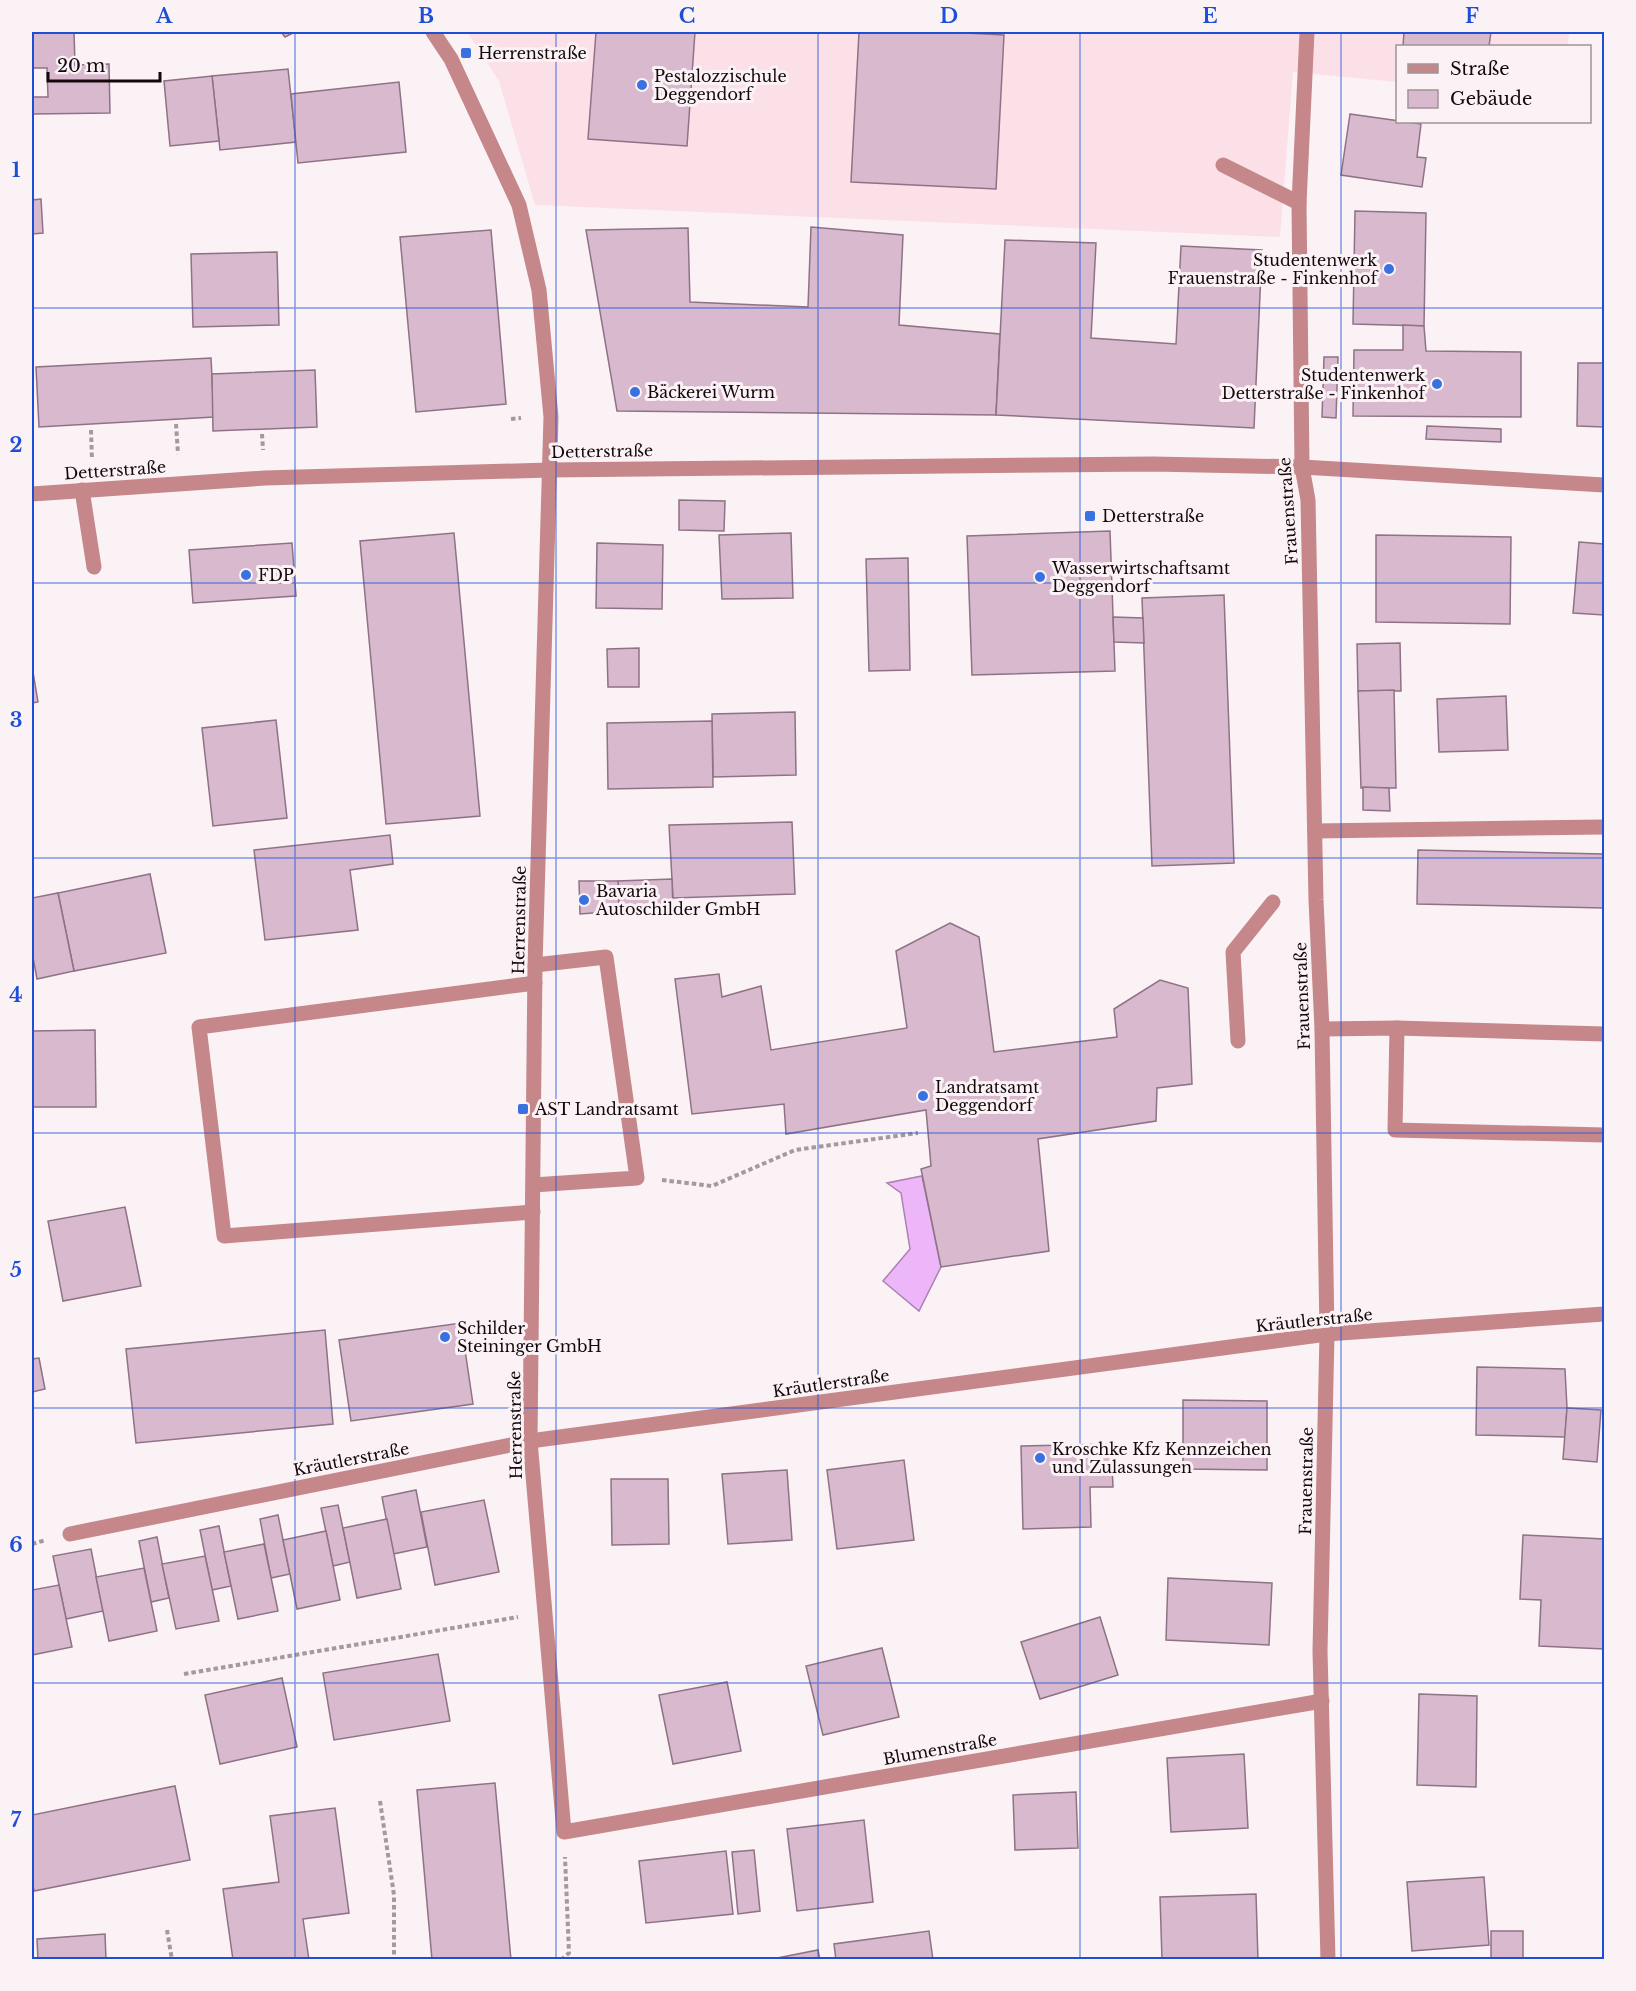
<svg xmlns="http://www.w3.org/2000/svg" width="1636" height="1991" viewBox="0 0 1636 1991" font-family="'Libre Baskerville',serif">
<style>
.built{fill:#fce0e8}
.water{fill:#ecb6f9;stroke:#ab82b2;stroke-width:1.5}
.building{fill:#d8b9cd;stroke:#8f7285;stroke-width:1.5}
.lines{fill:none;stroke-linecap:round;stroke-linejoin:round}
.path{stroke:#a49a9d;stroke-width:4;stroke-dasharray:4.5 3;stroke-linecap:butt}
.minor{stroke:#c58789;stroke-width:15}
.grid{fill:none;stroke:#1d4ed8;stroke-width:1.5;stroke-opacity:0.55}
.poi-dot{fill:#3a71e1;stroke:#faf2f5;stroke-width:2}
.labels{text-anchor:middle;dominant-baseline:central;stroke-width:6;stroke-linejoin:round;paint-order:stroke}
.poi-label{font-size:16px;fill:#14080c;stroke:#faf2f5;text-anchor:start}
.street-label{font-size:16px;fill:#14080c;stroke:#faf2f5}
.neatline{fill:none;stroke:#1d4ed8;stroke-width:2}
.grid-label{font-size:20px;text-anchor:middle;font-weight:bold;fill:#1d4ed8}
</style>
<rect width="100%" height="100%" fill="#faf2f5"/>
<!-- built -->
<polygon class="built" points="467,32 1569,32 1568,46 1398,46 1397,82 1293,72 1280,237 535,205 499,81"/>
<!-- water -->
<polygon class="water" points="922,1176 941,1267 919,1311 883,1281 910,1249 901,1193 887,1183"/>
<!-- building -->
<g class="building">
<polygon points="32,32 74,32 75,65 109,64 110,113 32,114 32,97 48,97 47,68 32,68"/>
<polygon points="281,32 295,32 285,37"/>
<polygon points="596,32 695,32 687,146 588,139"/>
<polygon points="859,32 946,32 1004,35 996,189 851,182"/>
<polygon points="1404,32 1491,32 1489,46 1403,46"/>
<polygon points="288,69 296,142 220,150 212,76"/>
<polygon points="212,76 219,141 170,146 164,81"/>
<polygon points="399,82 406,152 298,163 291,94"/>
<polygon points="1350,114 1421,124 1417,157 1426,158 1422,187 1341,175"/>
<polygon points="41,199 43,233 32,234 32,200"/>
<polygon points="1355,211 1426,213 1424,326 1353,324"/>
<polygon points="811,227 903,235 899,325 1000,334 996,415 617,411 586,230 688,228 690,302 808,307"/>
<polygon points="491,230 506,404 416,412 400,237"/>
<polygon points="1005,240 1096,243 1091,338 1176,344 1181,246 1262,250 1254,428 996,415"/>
<polygon points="277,252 279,325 193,327 191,254"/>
<polygon points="1403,325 1424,326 1426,351 1521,352 1521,417 1353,416 1354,350 1403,350"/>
<polygon points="1324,357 1338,357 1336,418 1322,417"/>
<polygon points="211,358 214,417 39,427 36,367"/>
<polygon points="1578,363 1604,363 1604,427 1577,426"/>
<polygon points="315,370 317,427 213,431 212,374"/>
<polygon points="1427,426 1501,429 1501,442 1426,439"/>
<polygon points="679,500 725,501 724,531 679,530"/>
<polygon points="1110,531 1115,671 972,675 967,536"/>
<polygon points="454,533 480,816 386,824 360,541"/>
<polygon points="791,533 793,598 722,599 719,535"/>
<polygon points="1376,535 1511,537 1510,624 1376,622"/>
<polygon points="1579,542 1604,544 1604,615 1573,613"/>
<polygon points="292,543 296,596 193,603 189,550"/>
<polygon points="597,543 663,545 662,609 596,608"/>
<polygon points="908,558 910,670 869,671 866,559"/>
<polygon points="1224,595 1234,863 1152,866 1142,598"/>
<polygon points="1113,617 1143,618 1144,643 1114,642"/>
<polygon points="1400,643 1401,691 1358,691 1357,644"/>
<polygon points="639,648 639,687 608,687 607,649"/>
<polygon points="32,666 38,702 32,703"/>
<polygon points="1394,690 1396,788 1361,788 1358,691"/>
<polygon points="1506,696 1508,750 1439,752 1437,699"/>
<polygon points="795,712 796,775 713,777 712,714"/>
<polygon points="276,720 287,818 213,826 202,728"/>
<polygon points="712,721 713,787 608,789 607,723"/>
<polygon points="1363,787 1389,788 1390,811 1363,810"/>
<polygon points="792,822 795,894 673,898 669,825"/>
<polygon points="390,835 393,864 350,870 358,930 265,940 254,850"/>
<polygon points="1418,850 1604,854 1604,908 1417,904"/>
<polygon points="150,874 166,953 74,971 58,893"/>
<polygon points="672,879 673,910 619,911 618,881"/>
<polygon points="579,881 618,881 619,911 580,914"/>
<polygon points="58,893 74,971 37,979 32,952 32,898"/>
<polygon points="950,923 979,937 994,1052 1117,1037 1114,1009 1160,980 1188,988 1192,1084 1157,1088 1156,1121 1038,1139 1049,1251 941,1267 921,1169 931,1166 926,1110 786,1134 784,1104 692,1114 675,979 719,974 722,997 761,986 771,1050 907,1028 896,951"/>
<polygon points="95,1030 96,1107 32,1107 32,1031"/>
<polygon points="125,1207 141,1286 63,1301 48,1221"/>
<polygon points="461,1323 473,1404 351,1421 339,1340"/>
<polygon points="325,1330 333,1424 136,1443 126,1349"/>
<polygon points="39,1358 45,1389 32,1392 32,1359"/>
<polygon points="1477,1367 1565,1369 1567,1408 1565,1437 1476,1435"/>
<polygon points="1183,1400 1267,1401 1267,1470 1183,1469"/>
<polygon points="1567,1408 1601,1410 1597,1462 1563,1459"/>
<polygon points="1111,1444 1113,1487 1090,1487 1091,1527 1023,1529 1021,1446"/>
<polygon points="904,1460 914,1540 837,1549 827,1470"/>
<polygon points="787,1470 792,1540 728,1544 722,1474"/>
<polygon points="611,1479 668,1479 669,1544 612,1545"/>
<polygon points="416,1490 427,1547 393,1554 382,1497"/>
<polygon points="484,1500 499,1572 435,1585 421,1512"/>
<polygon points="338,1505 350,1562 333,1566 321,1508"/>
<polygon points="278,1515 290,1574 271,1578 260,1519"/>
<polygon points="387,1519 401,1589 357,1598 343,1528"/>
<polygon points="219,1526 231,1586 212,1590 200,1530"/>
<polygon points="326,1531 340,1600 297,1609 283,1540"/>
<polygon points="1523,1535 1604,1539 1604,1649 1539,1646 1541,1600 1520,1599"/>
<polygon points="157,1537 169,1598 151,1602 139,1541"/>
<polygon points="264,1544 278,1611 238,1619 224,1552"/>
<polygon points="91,1549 103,1611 66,1619 53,1556"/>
<polygon points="205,1556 219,1621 176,1629 162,1564"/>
<polygon points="144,1568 157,1631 109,1641 96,1577"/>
<polygon points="1168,1578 1272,1583 1269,1645 1166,1640"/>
<polygon points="59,1585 72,1647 32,1655 32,1590"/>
<polygon points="1100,1617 1118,1675 1040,1699 1021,1642"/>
<polygon points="882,1648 899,1717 823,1735 806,1666"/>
<polygon points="438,1654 450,1721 334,1740 323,1673"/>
<polygon points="282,1678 297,1747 220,1764 205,1695"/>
<polygon points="727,1682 741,1751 673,1764 659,1695"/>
<polygon points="1419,1694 1477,1696 1476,1787 1417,1785"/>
<polygon points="1244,1754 1248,1828 1171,1832 1167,1758"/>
<polygon points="495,1783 511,1960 432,1960 417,1790"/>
<polygon points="175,1786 190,1860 34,1891 32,1880 32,1815"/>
<polygon points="1076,1792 1078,1848 1015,1850 1013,1795"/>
<polygon points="335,1808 349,1913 303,1919 309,1960 233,1960 223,1889 279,1882 270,1816"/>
<polygon points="864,1820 873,1902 797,1911 787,1829"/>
<polygon points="754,1850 760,1911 738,1914 732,1852"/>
<polygon points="726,1851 733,1914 646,1923 639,1861"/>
<polygon points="1484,1877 1489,1945 1412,1951 1407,1882"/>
<polygon points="1256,1894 1258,1960 1162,1960 1160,1897"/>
<polygon points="929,1931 933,1960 836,1960 834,1944"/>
<rect x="1491" y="1931" width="32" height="29"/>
<polygon points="105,1934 106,1960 38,1960 37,1939"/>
<polygon points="818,1950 820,1960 767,1960"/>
</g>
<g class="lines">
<!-- path -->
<g class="path">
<polyline points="511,419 521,418"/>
<polyline points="176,424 178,454"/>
<polyline points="91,430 92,460"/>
<polyline points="262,434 263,450"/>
<polyline points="662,1180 712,1186 795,1150 918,1133"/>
<polyline points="32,1544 46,1540"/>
<polyline points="184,1674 518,1617"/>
<polyline points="380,1801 394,1895 394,1960"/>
<polyline points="167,1930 172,1960"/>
<polyline points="561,1960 569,1953 565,1857"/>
</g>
<!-- minor -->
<g class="minor">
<polyline points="433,32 451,59 519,205 539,290 551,417 535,965 530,1441 564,1832 1322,1701"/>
<polyline points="1307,32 1299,203 1302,467 1308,500 1316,900 1322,1029 1327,1334 1320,1651 1328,1960"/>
<polyline points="1223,165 1299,203"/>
<polyline points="82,490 94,567"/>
<polyline points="32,494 265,478 549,470 1153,464 1302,467 1604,485"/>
<polyline points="1315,831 1604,827"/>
<polyline points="1397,1028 1395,1130 1604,1135"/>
<polyline points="1322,1029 1397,1028 1604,1034"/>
<polyline points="1238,1041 1233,952 1273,902"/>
<polyline points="533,1185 637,1178 606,957 535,965"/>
<polyline points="533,1212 224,1236 199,1027 535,983"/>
<polyline points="70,1534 530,1441 1327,1334 1604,1314"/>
</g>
</g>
<!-- grid -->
<path class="grid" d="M295 32V1960M556 32V1960M818 32V1960M1080 32V1960M1341 32V1960M32 308H1604M32 583H1604M32 858H1604M32 1133H1604M32 1408H1604M32 1683H1604"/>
<!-- markers -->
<g class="poi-dot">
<rect x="460" y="47" width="12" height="12" rx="3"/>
<circle cx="642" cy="85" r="6"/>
<circle cx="1389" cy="269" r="6"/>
<circle cx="1437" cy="384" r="6"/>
<circle cx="635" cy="392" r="6"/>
<rect x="1084" y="510" width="12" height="12" rx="3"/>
<circle cx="246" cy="575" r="6"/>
<circle cx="1040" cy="577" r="6"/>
<circle cx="584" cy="900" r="6"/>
<circle cx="923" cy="1096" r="6"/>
<rect x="517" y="1103" width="12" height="12" rx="3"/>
<circle cx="445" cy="1337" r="6"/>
<circle cx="1040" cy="1458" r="6"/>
</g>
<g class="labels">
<!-- poi labels -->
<g class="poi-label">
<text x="478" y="53">Herrenstraße</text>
<text x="654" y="76">Pestalozzischule<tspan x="654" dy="18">Deggendorf</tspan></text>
<text x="1377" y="260" text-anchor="end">Studentenwerk<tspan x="1377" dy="18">Frauenstraße - Finkenhof</tspan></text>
<text x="1425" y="375" text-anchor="end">Studentenwerk<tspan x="1425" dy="18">Detterstraße - Finkenhof</tspan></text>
<text x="647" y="392">Bäckerei Wurm</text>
<text x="1102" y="516">Detterstraße</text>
<text x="1052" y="568">Wasserwirtschaftsamt<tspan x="1052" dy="18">Deggendorf</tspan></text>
<text x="258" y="575">FDP</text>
<text x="596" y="891">Bavaria<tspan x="596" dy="18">Autoschilder GmbH</tspan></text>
<text x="935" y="1087">Landratsamt<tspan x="935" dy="18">Deggendorf</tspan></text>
<text x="535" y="1109">AST Landratsamt</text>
<text x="457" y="1328">Schilder<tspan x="457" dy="18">Steininger GmbH</tspan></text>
<text x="1052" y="1449">Kroschke Kfz Kennzeichen<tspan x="1052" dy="18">und Zulassungen</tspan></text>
</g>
<!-- street labels -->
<g class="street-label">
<text transform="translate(602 451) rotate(-1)">Detterstraße</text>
<text transform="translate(115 470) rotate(-4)">Detterstraße</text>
<text transform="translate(1288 511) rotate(-94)">Frauenstraße</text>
<text transform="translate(519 920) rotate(-89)">Herrenstraße</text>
<text transform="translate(1302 996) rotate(-92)">Frauenstraße</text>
<text transform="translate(1314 1320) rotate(-6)">Kräutlerstraße</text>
<text transform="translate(831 1383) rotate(-8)">Kräutlerstraße</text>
<text transform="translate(515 1425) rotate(-91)">Herrenstraße</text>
<text transform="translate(351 1459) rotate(-11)">Kräutlerstraße</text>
<text transform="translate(1306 1481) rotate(-89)">Frauenstraße</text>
<text transform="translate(940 1749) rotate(-10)">Blumenstraße</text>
</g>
</g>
<!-- border -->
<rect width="1636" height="1991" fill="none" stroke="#faf2f5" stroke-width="66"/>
<!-- legend -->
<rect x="1396" y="45" width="195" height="78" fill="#faf2f5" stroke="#9e9498" stroke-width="1.5"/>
<rect x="1408" y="64" width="30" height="9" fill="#c58789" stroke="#9e9498" stroke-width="1.5"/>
<text x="1450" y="75" font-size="18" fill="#14080c">Straße</text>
<rect x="1408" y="90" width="30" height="18" fill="#d8b9cd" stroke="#9e9498" stroke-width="1.5"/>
<text x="1450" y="105" font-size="18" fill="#14080c">Gebäude</text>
<!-- scale -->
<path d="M48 72v9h112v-9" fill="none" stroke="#14080c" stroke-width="3"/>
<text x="57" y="72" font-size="18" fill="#14080c" stroke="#faf2f5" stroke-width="4.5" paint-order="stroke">20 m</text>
<rect x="33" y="33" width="1570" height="1925" class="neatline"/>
<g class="grid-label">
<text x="164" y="23">A</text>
<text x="426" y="23">B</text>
<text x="687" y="23">C</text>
<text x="949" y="23">D</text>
<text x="1210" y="23">E</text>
<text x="1472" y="23">F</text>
<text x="16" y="177">1</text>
<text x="16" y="452">2</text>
<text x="16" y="727">3</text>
<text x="16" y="1002">4</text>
<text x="16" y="1277">5</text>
<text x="16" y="1552">6</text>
<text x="16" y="1827">7</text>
</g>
</svg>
